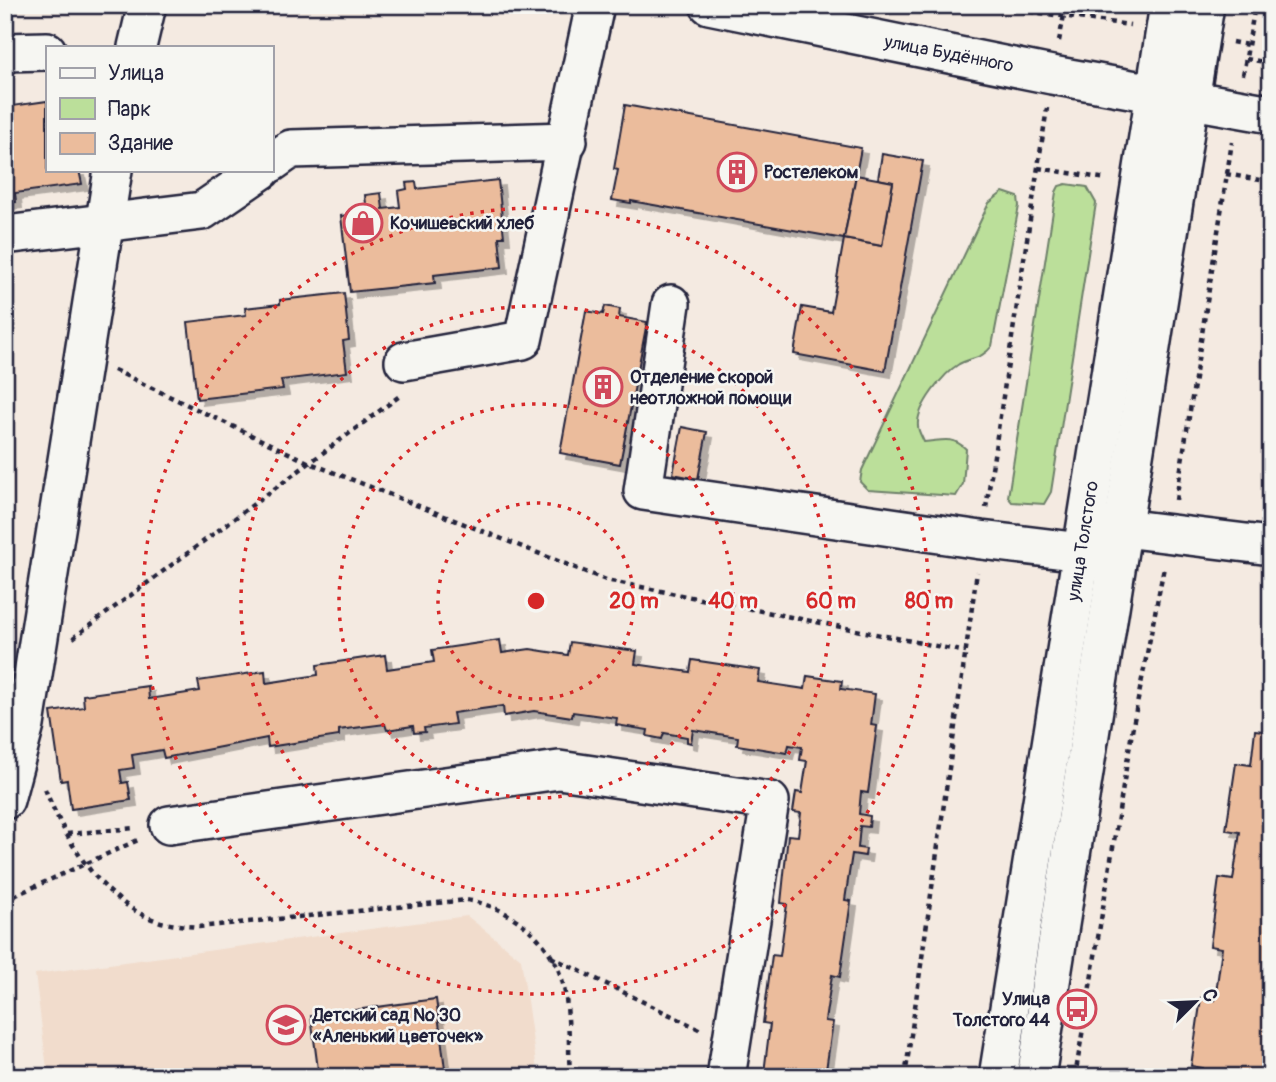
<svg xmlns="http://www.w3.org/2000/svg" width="1276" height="1082" viewBox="0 0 1276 1082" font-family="Pangolin,sans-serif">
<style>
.built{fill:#f1dccc}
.green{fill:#bbdf9a;stroke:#6e806a;stroke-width:2}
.building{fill:#ebbc9c;stroke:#22223b;stroke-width:2;filter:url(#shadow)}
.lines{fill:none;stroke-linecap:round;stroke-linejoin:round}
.minor-casing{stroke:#22223b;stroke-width:42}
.path{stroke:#22223b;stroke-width:4.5;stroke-dasharray:5 5;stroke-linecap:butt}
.minor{stroke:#f6f6f2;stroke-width:37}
.ring{fill:none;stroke:#d62828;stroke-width:3.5;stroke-dasharray:3.5 7}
.labels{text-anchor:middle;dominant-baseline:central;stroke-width:5;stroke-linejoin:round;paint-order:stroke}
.street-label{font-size:18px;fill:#22223b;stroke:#f6f6f2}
.poi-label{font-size:18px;font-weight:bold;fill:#22223b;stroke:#f6f6f2;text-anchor:start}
.centre{fill:#d62828;stroke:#f6f6f2;stroke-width:3.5}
.ring-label{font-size:21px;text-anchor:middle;font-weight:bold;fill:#d62828;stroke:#f6f6f2;stroke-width:5;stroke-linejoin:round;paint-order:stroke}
</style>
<defs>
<filter id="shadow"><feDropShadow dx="6" dy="6" stdDeviation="0" flood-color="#0004"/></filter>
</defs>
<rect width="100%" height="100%" fill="#f4eae1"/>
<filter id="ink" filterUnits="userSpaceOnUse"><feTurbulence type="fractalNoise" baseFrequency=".0143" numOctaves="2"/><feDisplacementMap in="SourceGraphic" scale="14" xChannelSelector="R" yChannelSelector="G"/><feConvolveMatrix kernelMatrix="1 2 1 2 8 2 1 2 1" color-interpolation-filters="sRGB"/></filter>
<g filter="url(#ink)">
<!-- built -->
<polygon class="built" points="467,916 521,959 538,1077 48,1077 35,974"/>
<!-- green -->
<g class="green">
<polygon points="1066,184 1087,187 1096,203 1051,492 1044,504 1012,502 1008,497 1056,192 1059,186"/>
<path d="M1003 192 1018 197 1019 206 992 346C982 359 972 357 959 364 944 373 916 407 918 426 918 431 922 437 924 442 942 441 951 435 966 449L963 484 956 496 868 490 860 482 862 470 989 203Z"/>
</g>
<!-- building -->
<g class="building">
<polygon points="47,101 47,170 79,170 82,184 15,193 16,202 5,203 5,107"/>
<polygon points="625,105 861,148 844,239 631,201 631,203 612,200 618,170 614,169"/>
<polygon points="882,154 923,161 885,371 794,354 802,307 831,312 844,239 882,246 893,182 878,179"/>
<polygon points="856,175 893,182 882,246 844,239"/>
<polygon points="498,180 504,237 499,237 502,267 434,275 435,283 350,292 341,216 367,213 365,195 381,193 383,209 400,207 398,191 407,189 406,183 416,182 417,189"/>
<polygon points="344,293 349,340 343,341 347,372 281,380 283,389 197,399 188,322 246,315 245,308 280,304 280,300"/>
<polygon points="605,306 620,309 619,317 647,322 620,464 560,453 586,311 603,314"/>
<polygon points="682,427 707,432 698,479 673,474"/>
<polygon points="500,640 502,653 530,649 568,655 570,642 637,651 635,664 690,672 692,660 760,670 758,682 805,689 807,676 842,681 841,689 875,694 871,725 877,726 868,793 861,792 859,814 870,816 869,827 860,826 858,848 866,849 865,856 852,854 845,900 851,901 840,977 832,975 825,1021 833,1022 825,1077 756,1077 756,1072 764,1073 770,1024 763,1023 772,955 780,956 787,904 781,903 788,835 798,836 801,813 793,812 796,792 802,793 807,761 800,760 802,747 789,745 787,753 737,745 738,737 693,730 691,743 687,742 687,737 664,733 662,739 647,736 648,730 616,725 617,718 573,712 572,717 534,711 504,716 503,706 453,713 455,724 424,728 425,732 414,733 413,726 387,730 385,724 339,730 339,736 268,747 267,738 164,758 162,750 132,755 134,768 120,770 122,783 128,782 131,800 71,809 67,780 61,781 51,712 84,707 83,695 148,686 149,699 200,691 198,681 265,671 266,683 318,675 317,665 385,655 387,669 434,662 432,650"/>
<polygon points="1255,730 1271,732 1271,1020 1264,1064 1271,1065 1271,1077 1202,1077 1203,1068 1191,1066 1201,998 1215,1000 1222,948 1210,946 1219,878 1233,880 1240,832 1226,830 1236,763 1251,765"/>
<polygon points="436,999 445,1069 394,1077 319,1077 311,1016"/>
</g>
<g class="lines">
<defs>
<g id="minor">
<polyline points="709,5 1052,75 1271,114"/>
<polyline points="137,47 147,5"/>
<polyline points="5,52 47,51"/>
<polyline points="271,163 291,149 568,141"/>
<polyline points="5,235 202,211 262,170"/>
<polyline points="671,304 643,491 981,540 1106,555"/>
<polyline points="404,361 523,340 595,5"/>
<polyline points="1098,525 1271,546"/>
<polyline points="5,800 25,725 113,170"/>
<polyline points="169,825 559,770 770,801 726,1077"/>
<polyline points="998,1077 1169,5"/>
<polyline points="1036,1077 1205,5"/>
</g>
</defs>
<!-- minor casing -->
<use href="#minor" class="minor-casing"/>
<!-- path -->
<g class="path">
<polyline points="980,5 1130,25"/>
<polyline points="1059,41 1066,5"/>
<polyline points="1232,42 1248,45"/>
<polyline points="1246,59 1271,63"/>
<polyline points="1243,75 1255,5"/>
<polyline points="1038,168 1107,179"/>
<polyline points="1226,174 1271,182"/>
<polyline points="114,370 310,463 606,580 966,652"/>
<polyline points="1176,500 1232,142"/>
<polyline points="986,508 1047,108"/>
<polyline points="73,638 401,395"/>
<path d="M45 789C66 841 103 905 161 922 173 925 186 926 199 927L466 900C505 905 546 935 560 974 571 1005 568 1044 570 1077"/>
<polyline points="67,834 135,828"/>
<polyline points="5,900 138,840"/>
<polyline points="551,957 701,1030"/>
<polyline points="905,1077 977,572"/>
<polyline points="1075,1077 1134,720 1164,567"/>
</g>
<!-- minor -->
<use href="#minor" class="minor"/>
</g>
</g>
<!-- distance rings -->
<g class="ring">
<circle cx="536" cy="601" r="98"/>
<circle cx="536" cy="601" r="197"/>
<circle cx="536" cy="601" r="295"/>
<circle cx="536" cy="601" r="393"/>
</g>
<!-- icons -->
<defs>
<symbol id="building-ring" viewBox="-11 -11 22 22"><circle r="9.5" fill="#f6f6f2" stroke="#d1495b" stroke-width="1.5"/><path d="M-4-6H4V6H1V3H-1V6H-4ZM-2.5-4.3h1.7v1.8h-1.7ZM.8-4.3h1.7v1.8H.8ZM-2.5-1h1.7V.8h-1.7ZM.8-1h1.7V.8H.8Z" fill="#d1495b"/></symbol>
<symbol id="shop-ring" viewBox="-11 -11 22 22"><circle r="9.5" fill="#f6f6f2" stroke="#d1495b" stroke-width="1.5"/><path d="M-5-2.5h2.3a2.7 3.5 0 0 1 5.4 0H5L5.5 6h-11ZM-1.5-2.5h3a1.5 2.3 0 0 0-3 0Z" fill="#d1495b"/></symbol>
<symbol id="bus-ring" viewBox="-11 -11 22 22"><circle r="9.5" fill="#f6f6f2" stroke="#d1495b" stroke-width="1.5"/><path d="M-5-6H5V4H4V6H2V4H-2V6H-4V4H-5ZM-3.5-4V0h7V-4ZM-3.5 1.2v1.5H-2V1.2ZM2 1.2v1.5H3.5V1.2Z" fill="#d1495b"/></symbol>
<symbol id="school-ring" viewBox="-11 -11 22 22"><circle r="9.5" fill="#f6f6f2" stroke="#d1495b" stroke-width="1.5"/><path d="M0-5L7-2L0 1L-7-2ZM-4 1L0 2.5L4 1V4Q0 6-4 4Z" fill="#d1495b"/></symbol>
</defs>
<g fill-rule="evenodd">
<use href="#building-ring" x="715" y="150" width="44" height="44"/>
<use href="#shop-ring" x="341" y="201" width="44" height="44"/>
<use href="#building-ring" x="581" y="365" width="44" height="44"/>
<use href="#bus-ring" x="1055" y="987" width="44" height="44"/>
<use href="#school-ring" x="264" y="1003" width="44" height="44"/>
</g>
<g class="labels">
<!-- street labels -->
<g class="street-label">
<text transform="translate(949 54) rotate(11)">улица Будённого</text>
<text transform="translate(1083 541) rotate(-81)">улица Толстого</text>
</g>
<!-- poi labels -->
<g class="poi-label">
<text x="764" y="172">Ростелеком</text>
<text x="390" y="223">Кочишевский хлеб</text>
<text x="630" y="377">Отделение скорой<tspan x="630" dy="21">неотложной помощи</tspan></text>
<text x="1050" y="999" text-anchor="end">Улица<tspan x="1050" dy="21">Толстого 44</tspan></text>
<text x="313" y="1015">Детский сад № 30<tspan x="313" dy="21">«Аленький цветочек»</tspan></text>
</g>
</g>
<circle cx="536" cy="601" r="10" class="centre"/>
<g class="ring-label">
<text x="634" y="608">20 m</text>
<text x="733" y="608">40 m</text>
<text x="831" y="608">60 m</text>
<text x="929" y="608">80 m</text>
</g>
<!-- margin -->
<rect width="1276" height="1082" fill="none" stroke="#f6f6f2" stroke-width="28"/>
<rect x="14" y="14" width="1248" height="1054" fill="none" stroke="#22223b" stroke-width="2.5" filter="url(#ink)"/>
<!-- legend -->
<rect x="46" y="46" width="228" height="126" fill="#f6f6f2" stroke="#a1a1a9" stroke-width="2"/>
<rect x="60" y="68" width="35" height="10" fill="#f6f6f2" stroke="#a1a1a9" stroke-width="2"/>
<text x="108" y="80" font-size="21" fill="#22223b">Улица</text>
<rect x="60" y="98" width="35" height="21" fill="#bbdf9a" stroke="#a1a1a9" stroke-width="2"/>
<text x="108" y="116" font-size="21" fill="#22223b">Парк</text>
<rect x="60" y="133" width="35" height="21" fill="#ebbc9c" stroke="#a1a1a9" stroke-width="2"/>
<text x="108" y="150" font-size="21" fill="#22223b">Здание</text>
<!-- north arrow -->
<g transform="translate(1195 1002) rotate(66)" stroke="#f6f6f2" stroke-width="5" paint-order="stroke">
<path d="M0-5L12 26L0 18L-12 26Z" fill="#22223b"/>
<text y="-10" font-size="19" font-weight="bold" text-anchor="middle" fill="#22223b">С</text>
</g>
</svg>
